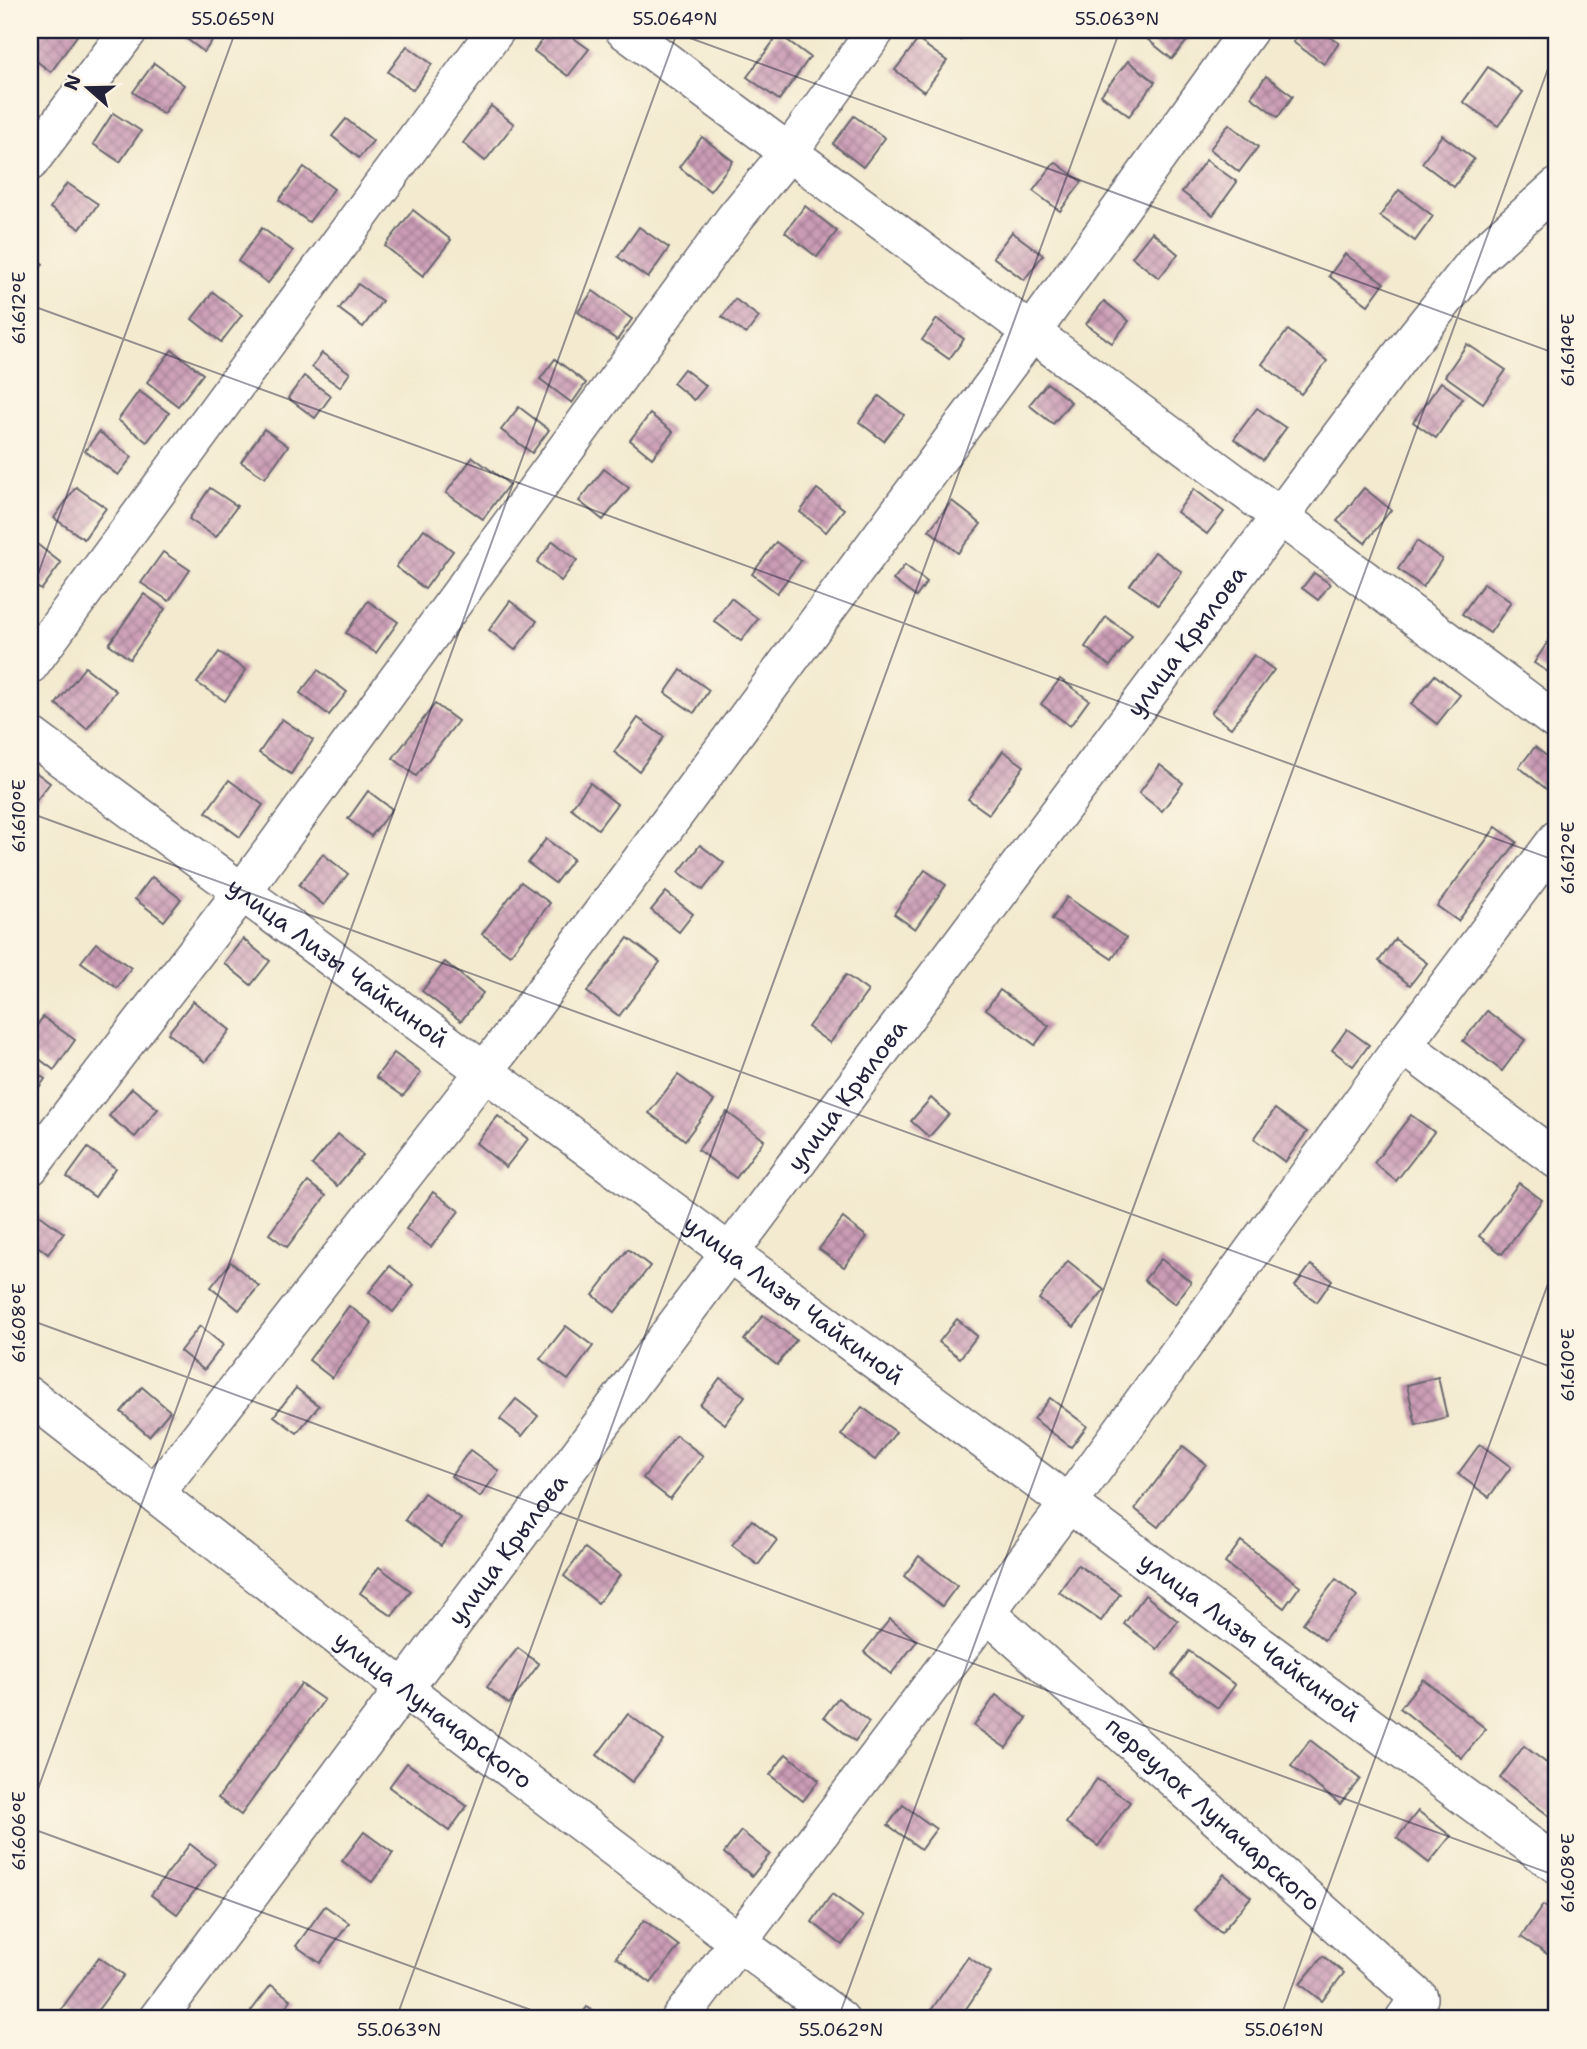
<svg xmlns="http://www.w3.org/2000/svg" width="1587" height="2049" viewBox="0 0 1587 2049" font-family="'Shantell Sans',sans-serif">
<style>
.building{fill:url(#building-cross-hatch)}
.lines{fill:none;stroke-linecap:round;stroke-linejoin:round}
.minor-casing{stroke:#6b686f;stroke-width:40}
.minor{stroke:#fff;stroke-width:37}
.ticks{fill:none;stroke:#22223b;stroke-width:2;stroke-opacity:0.45}
.labels{text-anchor:middle;dominant-baseline:central;stroke-width:6;stroke-linejoin:round;paint-order:stroke}
.street-label{font-size:24px;fill:#22223b;stroke:#fcf5e5}
.neatline{fill:none;stroke:#22223b;stroke-width:2.5}
.ticks-label{font-size:18px;text-anchor:middle;fill:#22223b}
</style>
<defs>
<pattern id="building-cross-hatch" width="8" height="8" patternUnits="userSpaceOnUse" patternTransform="scale(1.75)"><rect width="8" height="8" fill="#cb9cb6"/><path d="M0 0l8 8M0 8l8-8" fill="none" stroke="#a47f95"/></pattern>
</defs>
<rect width="100%" height="100%" fill="#fcf5e5"/>
<filter id="ink" filterUnits="userSpaceOnUse"><feTurbulence type="fractalNoise" baseFrequency=".0143" numOctaves="2"/><feDisplacementMap in="SourceGraphic" scale="14" xChannelSelector="R" yChannelSelector="G"/><feConvolveMatrix kernelMatrix="1 2 1 2 8 2 1 2 1" color-interpolation-filters="sRGB"/></filter>
<filter id="wash" filterUnits="userSpaceOnUse"><feTurbulence type="fractalNoise" baseFrequency=".00686" numOctaves="4" result="noise"/><feDisplacementMap in="SourceGraphic" scale="28" xChannelSelector="R" yChannelSelector="G"/><feGaussianBlur stdDeviation="1.57" result="paint"/><feColorMatrix in="noise" values="0 0 0 0 0 0 0 0 0 0 0 0 0 0 0 0 0 1.4 0 .05"/><feComposite in="paint" operator="in"/></filter>
<g filter="url(#wash)">
<rect width="100%" height="100%" fill="#f3eacf"/>
<g id="blocks">
<!-- building -->
<g class="building">
<polygon points="30,30 81,30 51,72 30,56"/>
<polygon points="175,30 220,30 204,52"/>
<polygon points="549,30 562,30 589,49 568,76 534,51"/>
<polygon points="946,30 967,30 960,40"/>
<polygon points="1147,30 1196,30 1172,59 1142,35"/>
<polygon points="1301,30 1320,30 1339,43 1324,64 1293,42"/>
<polygon points="779,34 810,57 779,100 747,77"/>
<polygon points="918,40 947,61 924,92 895,70"/>
<polygon points="407,46 432,64 413,90 388,72"/>
<polygon points="1128,61 1155,82 1129,116 1101,95"/>
<polygon points="154,63 184,85 163,114 133,92"/>
<polygon points="1488,67 1523,92 1498,126 1463,102"/>
<polygon points="1266,76 1293,96 1278,117 1251,97"/>
<polygon points="491,106 514,124 485,161 463,143"/>
<polygon points="113,113 141,131 120,162 93,144"/>
<polygon points="854,116 885,138 863,167 833,144"/>
<polygon points="346,119 373,141 359,158 332,136"/>
<polygon points="1229,124 1258,147 1239,172 1210,149"/>
<polygon points="1442,135 1474,159 1454,187 1422,163"/>
<polygon points="702,137 733,161 710,191 679,167"/>
<polygon points="1206,160 1237,182 1213,215 1182,192"/>
<polygon points="1055,162 1082,182 1060,211 1033,191"/>
<polygon points="304,167 334,189 309,222 279,200"/>
<polygon points="67,183 98,204 80,229 50,208"/>
<polygon points="1399,190 1433,216 1415,241 1380,216"/>
<polygon points="805,206 837,231 817,257 785,232"/>
<polygon points="413,210 451,240 423,276 385,246"/>
<polygon points="639,227 669,248 648,278 618,257"/>
<polygon points="262,228 293,251 268,283 238,261"/>
<polygon points="1012,232 1043,255 1024,280 993,257"/>
<polygon points="1152,232 1178,254 1159,278 1132,257"/>
<polygon points="30,253 43,264 30,282"/>
<polygon points="1345,254 1384,283 1368,305 1329,276"/>
<polygon points="358,284 382,301 363,327 339,309"/>
<polygon points="593,291 632,319 617,340 578,312"/>
<polygon points="213,292 242,315 221,342 192,319"/>
<polygon points="735,299 759,317 746,334 722,317"/>
<polygon points="1104,301 1129,321 1112,343 1086,324"/>
<polygon points="937,319 964,339 949,359 922,340"/>
<polygon points="1288,330 1327,361 1301,394 1262,364"/>
<polygon points="1467,344 1506,370 1483,403 1445,376"/>
<polygon points="172,350 203,374 178,406 147,382"/>
<polygon points="322,353 350,373 340,387 312,367"/>
<polygon points="555,359 586,383 572,403 540,379"/>
<polygon points="684,369 706,386 694,400 673,383"/>
<polygon points="304,376 331,396 315,418 288,398"/>
<polygon points="1441,382 1463,398 1436,438 1413,422"/>
<polygon points="1047,383 1071,402 1053,424 1029,405"/>
<polygon points="139,391 169,413 147,442 118,420"/>
<polygon points="879,396 904,415 884,441 859,422"/>
<polygon points="519,407 549,430 532,453 501,430"/>
<polygon points="1257,408 1286,428 1263,460 1234,439"/>
<polygon points="650,414 673,432 652,458 630,440"/>
<polygon points="264,429 288,446 265,478 241,462"/>
<polygon points="99,432 132,457 118,475 85,451"/>
<polygon points="473,457 509,484 483,519 446,493"/>
<polygon points="604,469 629,488 603,520 579,501"/>
<polygon points="76,487 106,508 84,539 54,518"/>
<polygon points="210,488 237,506 216,537 189,519"/>
<polygon points="1364,488 1391,510 1365,543 1337,521"/>
<polygon points="817,489 844,509 826,532 800,512"/>
<polygon points="1194,489 1224,512 1207,534 1177,512"/>
<polygon points="952,501 981,524 958,553 929,530"/>
<polygon points="424,529 453,551 425,589 396,567"/>
<polygon points="33,541 61,563 41,590 30,582 30,545"/>
<polygon points="553,541 577,560 561,581 537,562"/>
<polygon points="1417,541 1442,559 1423,587 1398,569"/>
<polygon points="776,542 801,561 777,593 752,574"/>
<polygon points="163,552 190,570 169,601 141,583"/>
<polygon points="1155,552 1182,572 1158,605 1130,585"/>
<polygon points="905,565 927,582 916,597 893,580"/>
<polygon points="1314,573 1330,584 1318,600 1302,588"/>
<polygon points="1484,583 1511,602 1490,633 1462,614"/>
<polygon points="144,594 165,609 130,659 109,644"/>
<polygon points="731,598 758,619 741,641 714,621"/>
<polygon points="368,601 398,622 376,653 346,633"/>
<polygon points="510,601 537,621 515,650 489,630"/>
<polygon points="1106,617 1132,636 1110,666 1085,647"/>
<polygon points="1553,634 1557,636 1556,677 1534,663"/>
<polygon points="219,652 246,670 225,701 197,683"/>
<polygon points="1254,655 1274,670 1231,728 1211,713"/>
<polygon points="85,667 116,691 87,729 56,704"/>
<polygon points="318,670 347,692 329,715 300,693"/>
<polygon points="681,670 709,690 694,713 665,693"/>
<polygon points="1435,675 1460,695 1437,724 1411,704"/>
<polygon points="1060,679 1089,700 1070,726 1041,704"/>
<polygon points="435,704 458,721 416,776 393,758"/>
<polygon points="638,718 664,737 639,771 614,752"/>
<polygon points="282,719 313,740 291,774 259,753"/>
<polygon points="1535,747 1557,764 1557,793 1555,796 1519,767"/>
<polygon points="1003,751 1024,766 989,814 968,799"/>
<polygon points="1160,765 1183,783 1162,811 1139,793"/>
<polygon points="30,768 50,783 32,806 30,804"/>
<polygon points="229,780 263,805 240,837 206,812"/>
<polygon points="590,783 617,804 598,829 571,808"/>
<polygon points="368,791 392,809 371,836 348,819"/>
<polygon points="1496,827 1517,842 1458,921 1437,906"/>
<polygon points="546,839 573,859 555,883 528,863"/>
<polygon points="700,845 724,863 703,890 679,872"/>
<polygon points="323,854 348,874 324,905 299,885"/>
<polygon points="925,870 946,885 915,929 894,914"/>
<polygon points="152,877 181,899 164,921 135,899"/>
<polygon points="521,882 550,903 510,955 482,934"/>
<polygon points="666,892 693,914 679,932 651,910"/>
<polygon points="1067,897 1126,938 1112,959 1052,919"/>
<polygon points="628,938 660,962 619,1016 587,992"/>
<polygon points="243,939 270,961 251,985 224,963"/>
<polygon points="1395,939 1427,963 1410,985 1379,961"/>
<polygon points="96,943 131,968 117,988 81,962"/>
<polygon points="445,962 483,993 461,1021 422,991"/>
<polygon points="846,975 868,991 830,1043 808,1027"/>
<polygon points="1000,990 1049,1026 1035,1045 986,1009"/>
<polygon points="193,1001 230,1030 205,1062 168,1033"/>
<polygon points="1487,1011 1525,1040 1502,1071 1463,1041"/>
<polygon points="43,1017 75,1040 54,1070 30,1052 30,1035"/>
<polygon points="1347,1029 1369,1045 1353,1066 1332,1050"/>
<polygon points="394,1053 421,1073 403,1096 376,1077"/>
<polygon points="30,1068 45,1079 30,1100"/>
<polygon points="678,1075 714,1101 685,1140 649,1113"/>
<polygon points="132,1088 158,1109 135,1137 109,1116"/>
<polygon points="931,1098 949,1114 929,1137 911,1121"/>
<polygon points="1275,1109 1307,1132 1285,1162 1254,1139"/>
<polygon points="727,1112 764,1140 736,1178 698,1150"/>
<polygon points="1411,1115 1434,1132 1396,1181 1374,1163"/>
<polygon points="498,1116 528,1139 506,1167 476,1143"/>
<polygon points="338,1134 363,1155 337,1186 312,1165"/>
<polygon points="88,1148 115,1168 95,1197 67,1177"/>
<polygon points="308,1182 326,1196 287,1247 269,1234"/>
<polygon points="1519,1183 1542,1200 1502,1254 1479,1236"/>
<polygon points="433,1192 459,1211 431,1247 406,1229"/>
<polygon points="38,1214 64,1233 48,1254 30,1240 30,1226"/>
<polygon points="843,1218 867,1237 844,1267 819,1249"/>
<polygon points="628,1249 650,1266 615,1312 593,1295"/>
<polygon points="1161,1259 1191,1282 1175,1304 1144,1280"/>
<polygon points="1068,1261 1104,1290 1074,1327 1039,1299"/>
<polygon points="231,1262 259,1286 239,1310 211,1287"/>
<polygon points="1311,1265 1332,1280 1317,1302 1295,1286"/>
<polygon points="390,1266 414,1285 393,1312 369,1292"/>
<polygon points="349,1306 372,1323 332,1378 309,1360"/>
<polygon points="763,1315 796,1340 777,1365 744,1340"/>
<polygon points="957,1319 977,1336 960,1358 939,1342"/>
<polygon points="200,1326 223,1345 204,1370 180,1351"/>
<polygon points="566,1326 593,1346 568,1380 540,1359"/>
<polygon points="1438,1377 1447,1417 1416,1425 1407,1385"/>
<polygon points="720,1378 745,1396 725,1424 700,1405"/>
<polygon points="142,1387 170,1411 149,1436 121,1412"/>
<polygon points="296,1388 319,1406 297,1433 274,1416"/>
<polygon points="1050,1398 1087,1426 1071,1447 1034,1419"/>
<polygon points="516,1399 538,1416 522,1436 500,1419"/>
<polygon points="862,1407 896,1432 875,1460 841,1435"/>
<polygon points="676,1435 703,1456 670,1499 643,1478"/>
<polygon points="1480,1444 1511,1467 1489,1497 1458,1474"/>
<polygon points="1183,1446 1206,1464 1158,1527 1135,1509"/>
<polygon points="470,1450 499,1471 480,1497 451,1476"/>
<polygon points="424,1493 461,1519 441,1546 405,1520"/>
<polygon points="752,1520 777,1540 758,1565 732,1545"/>
<polygon points="1241,1541 1300,1586 1284,1608 1225,1563"/>
<polygon points="585,1548 620,1575 598,1603 564,1576"/>
<polygon points="919,1556 957,1586 942,1606 904,1576"/>
<polygon points="1078,1565 1120,1594 1101,1621 1059,1592"/>
<polygon points="379,1567 411,1591 392,1616 360,1593"/>
<polygon points="1336,1579 1357,1596 1324,1640 1303,1623"/>
<polygon points="1145,1595 1178,1621 1157,1649 1124,1624"/>
<polygon points="890,1619 917,1641 891,1674 864,1652"/>
<polygon points="518,1648 539,1664 509,1704 487,1687"/>
<polygon points="1189,1651 1235,1685 1218,1708 1172,1675"/>
<polygon points="1423,1679 1486,1729 1462,1758 1400,1708"/>
<polygon points="301,1684 324,1700 241,1815 218,1798"/>
<polygon points="996,1695 1027,1718 1006,1748 974,1726"/>
<polygon points="838,1698 869,1722 855,1741 824,1717"/>
<polygon points="628,1714 664,1741 632,1782 597,1755"/>
<polygon points="1310,1740 1360,1779 1340,1804 1291,1766"/>
<polygon points="1524,1746 1557,1771 1557,1822 1500,1778"/>
<polygon points="786,1754 819,1780 803,1801 770,1775"/>
<polygon points="407,1763 467,1806 449,1831 389,1787"/>
<polygon points="1097,1779 1130,1802 1098,1846 1066,1823"/>
<polygon points="903,1805 936,1829 921,1849 888,1825"/>
<polygon points="1418,1811 1451,1836 1429,1863 1397,1838"/>
<polygon points="741,1831 770,1854 752,1876 724,1853"/>
<polygon points="364,1832 393,1853 372,1882 342,1861"/>
<polygon points="190,1844 215,1864 177,1914 151,1895"/>
<polygon points="1224,1874 1251,1897 1221,1933 1194,1910"/>
<polygon points="832,1894 863,1917 842,1945 812,1922"/>
<polygon points="1543,1905 1557,1914 1557,1949 1552,1957 1521,1937"/>
<polygon points="325,1906 349,1923 320,1963 296,1946"/>
<polygon points="644,1920 679,1946 651,1983 616,1957"/>
<polygon points="1323,1956 1344,1973 1322,2001 1300,1984"/>
<polygon points="99,1957 124,1975 91,2019 71,2019 60,2011"/>
<polygon points="968,1957 991,1972 959,2019 925,2019"/>
<polygon points="271,1985 291,2000 276,2019 245,2019"/>
<polygon points="587,2007 604,2019 578,2019"/>
</g>
</g>
</g>
<g filter="url(#ink)">
<use href="#blocks" fill-opacity="0" stroke="#6b686f" stroke-width="2"/>
<g class="lines">
<defs>
<g id="minor">
<polyline points="624,30 1557,722"/>
<polyline points="30,162 129,30"/>
<polyline points="30,665 496,30"/>
<path id="s1" d="M30 735 1557 1865"/>
<polyline points="1403,1045 1557,1160"/>
<polyline points="30,1167 242,892 734,219 789,152 876,30"/>
<path id="s2" d="M30 1396 403 1688 840 2019"/>
<polyline points="155,1494 485,1071 1032,332 1249,30"/>
<path id="s3" d="M986 1612 1419 1998 1404 2019"/>
<path id="s4" d="M157 2019 1400 356 1480 256 1557 187"/>
<polyline points="680,2019 1069,1503 1403,1045 1557,839"/>
</g>
</defs>
<!-- minor casing -->
<use href="#minor" class="minor-casing"/>
<!-- minor -->
<use href="#minor" class="minor"/>
</g>
</g>
<!-- ticks -->
<path class="ticks" d="M668 30 1557 354M30 305 1557 861M30 596 236 30M30 813 1557 1369M30 1320 1557 1876M30 1811 678 30M30 1828 556 2019M396 2019 1120 30M838 2019 1557 44M1280 2019 1557 1259"/>
<g class="labels">
<!-- street labels -->
<g class="street-label">
<text stroke="none"><textPath href="#s4" startOffset="1720">улица Крылова</textPath></text>
<text stroke="none"><textPath href="#s1" startOffset="383">улица Лизы Чайкиной</textPath></text>
<text stroke="none"><textPath href="#s4" startOffset="1153">улица Крылова</textPath></text>
<text stroke="none"><textPath href="#s1" startOffset="950">улица Лизы Чайкиной</textPath></text>
<text stroke="none"><textPath href="#s4" startOffset="586">улица Крылова</textPath></text>
<text stroke="none"><textPath href="#s1" startOffset="1517">улица Лизы Чайкиной</textPath></text>
<text stroke="none"><textPath href="#s2" startOffset="511">улица Луначарского</textPath></text>
<text stroke="none"><textPath href="#s3" startOffset="304">переулок Луначарского</textPath></text>
</g>
</g>
<!-- margin -->
<rect width="1587" height="2049" fill="none" stroke="#fcf5e5" stroke-width="77"/>
<!-- north arrow -->
<g transform="translate(88 88) rotate(290)" stroke="#fcf5e5" stroke-width="5" paint-order="stroke">
<path d="M0-5L12 26L0 18L-12 26Z" fill="#22223b"/>
<text y="-10" font-size="19" font-weight="bold" text-anchor="middle" fill="#22223b">N</text>
</g>
<rect x="38" y="38" width="1510" height="1972" class="neatline"/>
<g class="ticks-label">
<text x="233" y="25">55.065°N</text>
<text x="675" y="25">55.064°N</text>
<text x="1117" y="25">55.063°N</text>
<text transform="translate(19 308) rotate(-90)" y="6">61.612°E</text>
<text transform="translate(1568 350) rotate(-90)" y="6">61.614°E</text>
<text transform="translate(19 816) rotate(-90)" y="6">61.610°E</text>
<text transform="translate(1568 858) rotate(-90)" y="6">61.612°E</text>
<text transform="translate(19 1323) rotate(-90)" y="6">61.608°E</text>
<text transform="translate(1568 1365) rotate(-90)" y="6">61.610°E</text>
<text transform="translate(19 1831) rotate(-90)" y="6">61.606°E</text>
<text transform="translate(1568 1873) rotate(-90)" y="6">61.608°E</text>
<text x="399" y="2036">55.063°N</text>
<text x="841" y="2036">55.062°N</text>
<text x="1284" y="2036">55.061°N</text>
</g>
</svg>
